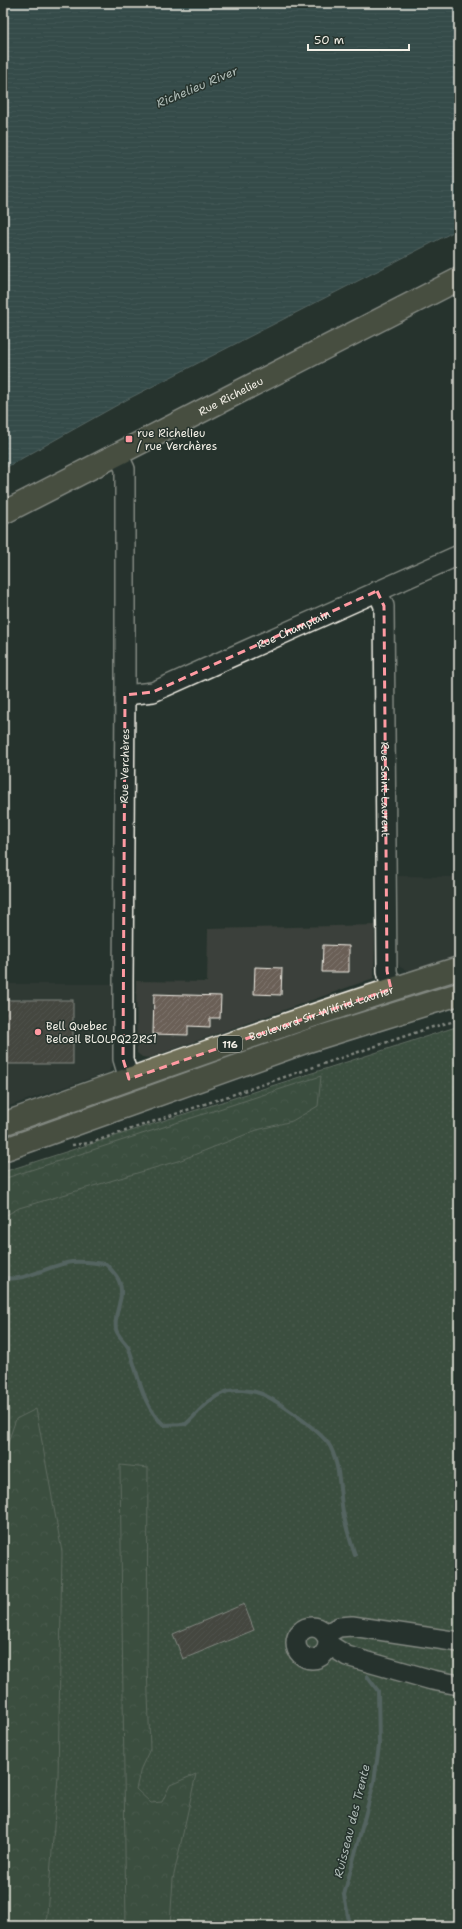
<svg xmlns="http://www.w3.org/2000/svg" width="462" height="1929" viewBox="0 0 462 1929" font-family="'Shantell Sans',sans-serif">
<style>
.built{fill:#3a403a}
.grass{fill:url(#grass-dots);stroke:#a4b09e}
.forest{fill:url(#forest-crowns);stroke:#a4b09e}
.water{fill:url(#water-rules);stroke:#8c9f9e}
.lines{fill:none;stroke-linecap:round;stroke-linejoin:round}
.stream{stroke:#8c9f9e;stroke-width:4}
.building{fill:url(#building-hatch);stroke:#f4f1e8}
.minor-casing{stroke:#f4f1e8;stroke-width:22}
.major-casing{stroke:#f4f1e8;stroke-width:25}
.path{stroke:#f4f1e8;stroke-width:2.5;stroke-dasharray:3 3;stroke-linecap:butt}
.minor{stroke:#26332d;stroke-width:19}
.major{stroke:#706f59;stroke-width:22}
.marked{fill:none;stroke:#ff9aa2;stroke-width:3;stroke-dasharray:8 5;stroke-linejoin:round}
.poi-dot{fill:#ff9aa2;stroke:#26332d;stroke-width:1.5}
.labels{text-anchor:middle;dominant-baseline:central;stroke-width:3;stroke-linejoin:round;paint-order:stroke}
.shield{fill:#26332d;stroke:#b6b8b0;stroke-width:1}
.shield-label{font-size:10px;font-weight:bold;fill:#f4f1e8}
.street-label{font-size:11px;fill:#f4f1e8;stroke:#26332d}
.poi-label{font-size:11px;fill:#f4f1e8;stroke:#26332d;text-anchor:start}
.water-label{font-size:12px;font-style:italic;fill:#aebbb6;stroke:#26332d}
</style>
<defs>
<pattern id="grass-dots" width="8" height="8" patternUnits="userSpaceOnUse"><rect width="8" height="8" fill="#556f55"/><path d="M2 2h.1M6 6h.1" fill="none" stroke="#6e846d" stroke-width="1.8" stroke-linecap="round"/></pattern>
<pattern id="forest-crowns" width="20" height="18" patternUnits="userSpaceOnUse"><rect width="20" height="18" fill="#556f55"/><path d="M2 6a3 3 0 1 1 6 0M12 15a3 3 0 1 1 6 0" fill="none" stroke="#6e846d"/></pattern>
<pattern id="water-rules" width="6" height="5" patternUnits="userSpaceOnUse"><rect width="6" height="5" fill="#46696c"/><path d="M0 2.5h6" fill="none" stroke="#617f81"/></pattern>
<pattern id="building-hatch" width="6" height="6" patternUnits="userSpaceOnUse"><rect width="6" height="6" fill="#6a5e57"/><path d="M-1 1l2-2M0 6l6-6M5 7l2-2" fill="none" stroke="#80766f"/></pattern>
</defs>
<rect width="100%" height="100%" fill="#26332d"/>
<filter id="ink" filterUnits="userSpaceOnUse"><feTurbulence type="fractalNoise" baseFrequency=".025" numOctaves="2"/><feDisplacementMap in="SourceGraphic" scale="8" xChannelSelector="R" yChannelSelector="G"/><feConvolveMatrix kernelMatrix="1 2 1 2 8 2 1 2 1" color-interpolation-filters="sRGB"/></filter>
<g filter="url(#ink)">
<!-- built -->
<g class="built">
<polygon points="398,876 459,877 459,955 408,971 400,967 398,963"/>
<polygon points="375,925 374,978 149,1058 142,1057 137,1053 136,981 207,982 208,929"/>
<polygon points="3,984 112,984 112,1064 109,1072 3,1108"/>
</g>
<!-- grass -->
<polygon class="grass" points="459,1026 459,1926 3,1926 3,1172"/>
<!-- forest -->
<g class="forest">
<polygon points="321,1076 318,1106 292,1121 257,1130 181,1160 19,1208 3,1217 3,1179"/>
<polygon points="36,1409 62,1552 58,1776 46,1926 3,1926 3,1822 8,1797 3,1617 3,1457 16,1419"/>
<polygon points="120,1465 148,1468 147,1666 150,1749 141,1768 136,1789 151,1803 162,1802 170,1785 196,1774 173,1879 170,1926 126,1926"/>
</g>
<!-- water -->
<polygon class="water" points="3,3 459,3 459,229 128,399 3,469"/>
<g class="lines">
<!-- stream -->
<g class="stream">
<path d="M3 1277C22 1284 51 1264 72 1262 83 1261 95 1263 106 1264 110 1269 117 1275 119 1281 126 1297 113 1312 116 1329 117 1336 126 1342 129 1349 139 1376 142 1406 164 1425L186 1424C198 1413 208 1399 223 1393 234 1388 251 1390 262 1394 278 1401 324 1433 331 1448 341 1469 339 1495 344 1517 347 1530 351 1543 355 1555"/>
<polyline points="350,1926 344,1895 374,1782 379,1746 378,1691 367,1676"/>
</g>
</g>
<!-- building -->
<g class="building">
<polygon points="323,945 349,946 349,972 322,972"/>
<polygon points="255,967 282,968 281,995 254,994"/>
<polygon points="154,994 221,996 220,1018 210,1018 210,1027 188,1026 188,1035 153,1034"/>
<rect x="3" y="1000" width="70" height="64"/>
<polygon points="244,1604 254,1630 183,1659 173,1634"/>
</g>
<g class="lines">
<defs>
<g id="minor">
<polyline points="118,454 125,469 125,695 123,983 123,1059 129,1079"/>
<path id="s1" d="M377 591 384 606 387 971 391 989"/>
<path id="s2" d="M125 695 153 692 459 555"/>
<circle cx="312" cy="1643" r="16"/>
<polyline points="326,1634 339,1627 352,1626 459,1642"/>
<polyline points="328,1644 347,1656 432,1680 459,1685"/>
</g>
<g id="major">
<path id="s3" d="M3 513 459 279"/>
<path id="s4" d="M3 1124C154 1070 306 1016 459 968"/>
<polyline points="3,1150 308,1041 459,994"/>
</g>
</defs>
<!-- minor casing -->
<use href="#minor" class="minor-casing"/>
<!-- major casing -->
<use href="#major" class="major-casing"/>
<!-- path -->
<polyline class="path" points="72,1145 90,1143 429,1028 459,1020"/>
<!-- minor -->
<use href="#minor" class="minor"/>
<!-- major -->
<use href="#major" class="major"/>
</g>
</g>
<!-- marked area -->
<path d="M0 0H462V1929H0ZM377 591 384 606 387 971 391 989 129 1079 123 1059 125 695 153 692Z" fill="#26332d" fill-opacity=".55" fill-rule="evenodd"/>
<path class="marked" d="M377 591 384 606 387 971 391 989 129 1079 123 1059 125 695 153 692Z"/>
<!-- markers -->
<g class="poi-dot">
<rect x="125" y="435" width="8" height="8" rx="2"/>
<circle cx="38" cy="1032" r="4"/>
</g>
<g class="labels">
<!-- shield labels -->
<rect class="shield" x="218" y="1036" width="24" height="16" rx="3"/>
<g class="shield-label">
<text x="230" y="1044">116</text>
</g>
<!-- street labels -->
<g class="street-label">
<text stroke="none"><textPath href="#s3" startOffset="256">Rue Richelieu</textPath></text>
<text stroke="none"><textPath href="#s2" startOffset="182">Rue Champlain</textPath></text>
<text transform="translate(125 766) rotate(-89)">Rue Verchères</text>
<text stroke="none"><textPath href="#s1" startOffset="200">Rue Saint-Laurent</textPath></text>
<text stroke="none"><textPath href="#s4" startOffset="337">Boulevard Sir-Wilfrid-Laurier</textPath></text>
</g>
<!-- poi labels -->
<g class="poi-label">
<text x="137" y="433">rue Richelieu<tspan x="137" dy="13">/ rue Verchères</tspan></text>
<text x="46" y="1026">Bell Quebec<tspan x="46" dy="13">Beloeil BLOLPQ22RS1</tspan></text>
</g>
<!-- water labels -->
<g class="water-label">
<text transform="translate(197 87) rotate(-23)">Richelieu River</text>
<text transform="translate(352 1821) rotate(-76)">Ruisseau des Trente</text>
</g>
</g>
<!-- margin -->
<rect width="462" height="1929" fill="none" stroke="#26332d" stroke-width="16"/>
<rect x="8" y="8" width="446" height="1913" fill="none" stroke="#f4f1e8" stroke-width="1.5" filter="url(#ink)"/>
<!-- scale -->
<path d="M308 44v6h101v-6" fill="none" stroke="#f4f1e8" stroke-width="2"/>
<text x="314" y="44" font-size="12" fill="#f4f1e8" stroke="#26332d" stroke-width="3" paint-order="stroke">50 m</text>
</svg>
